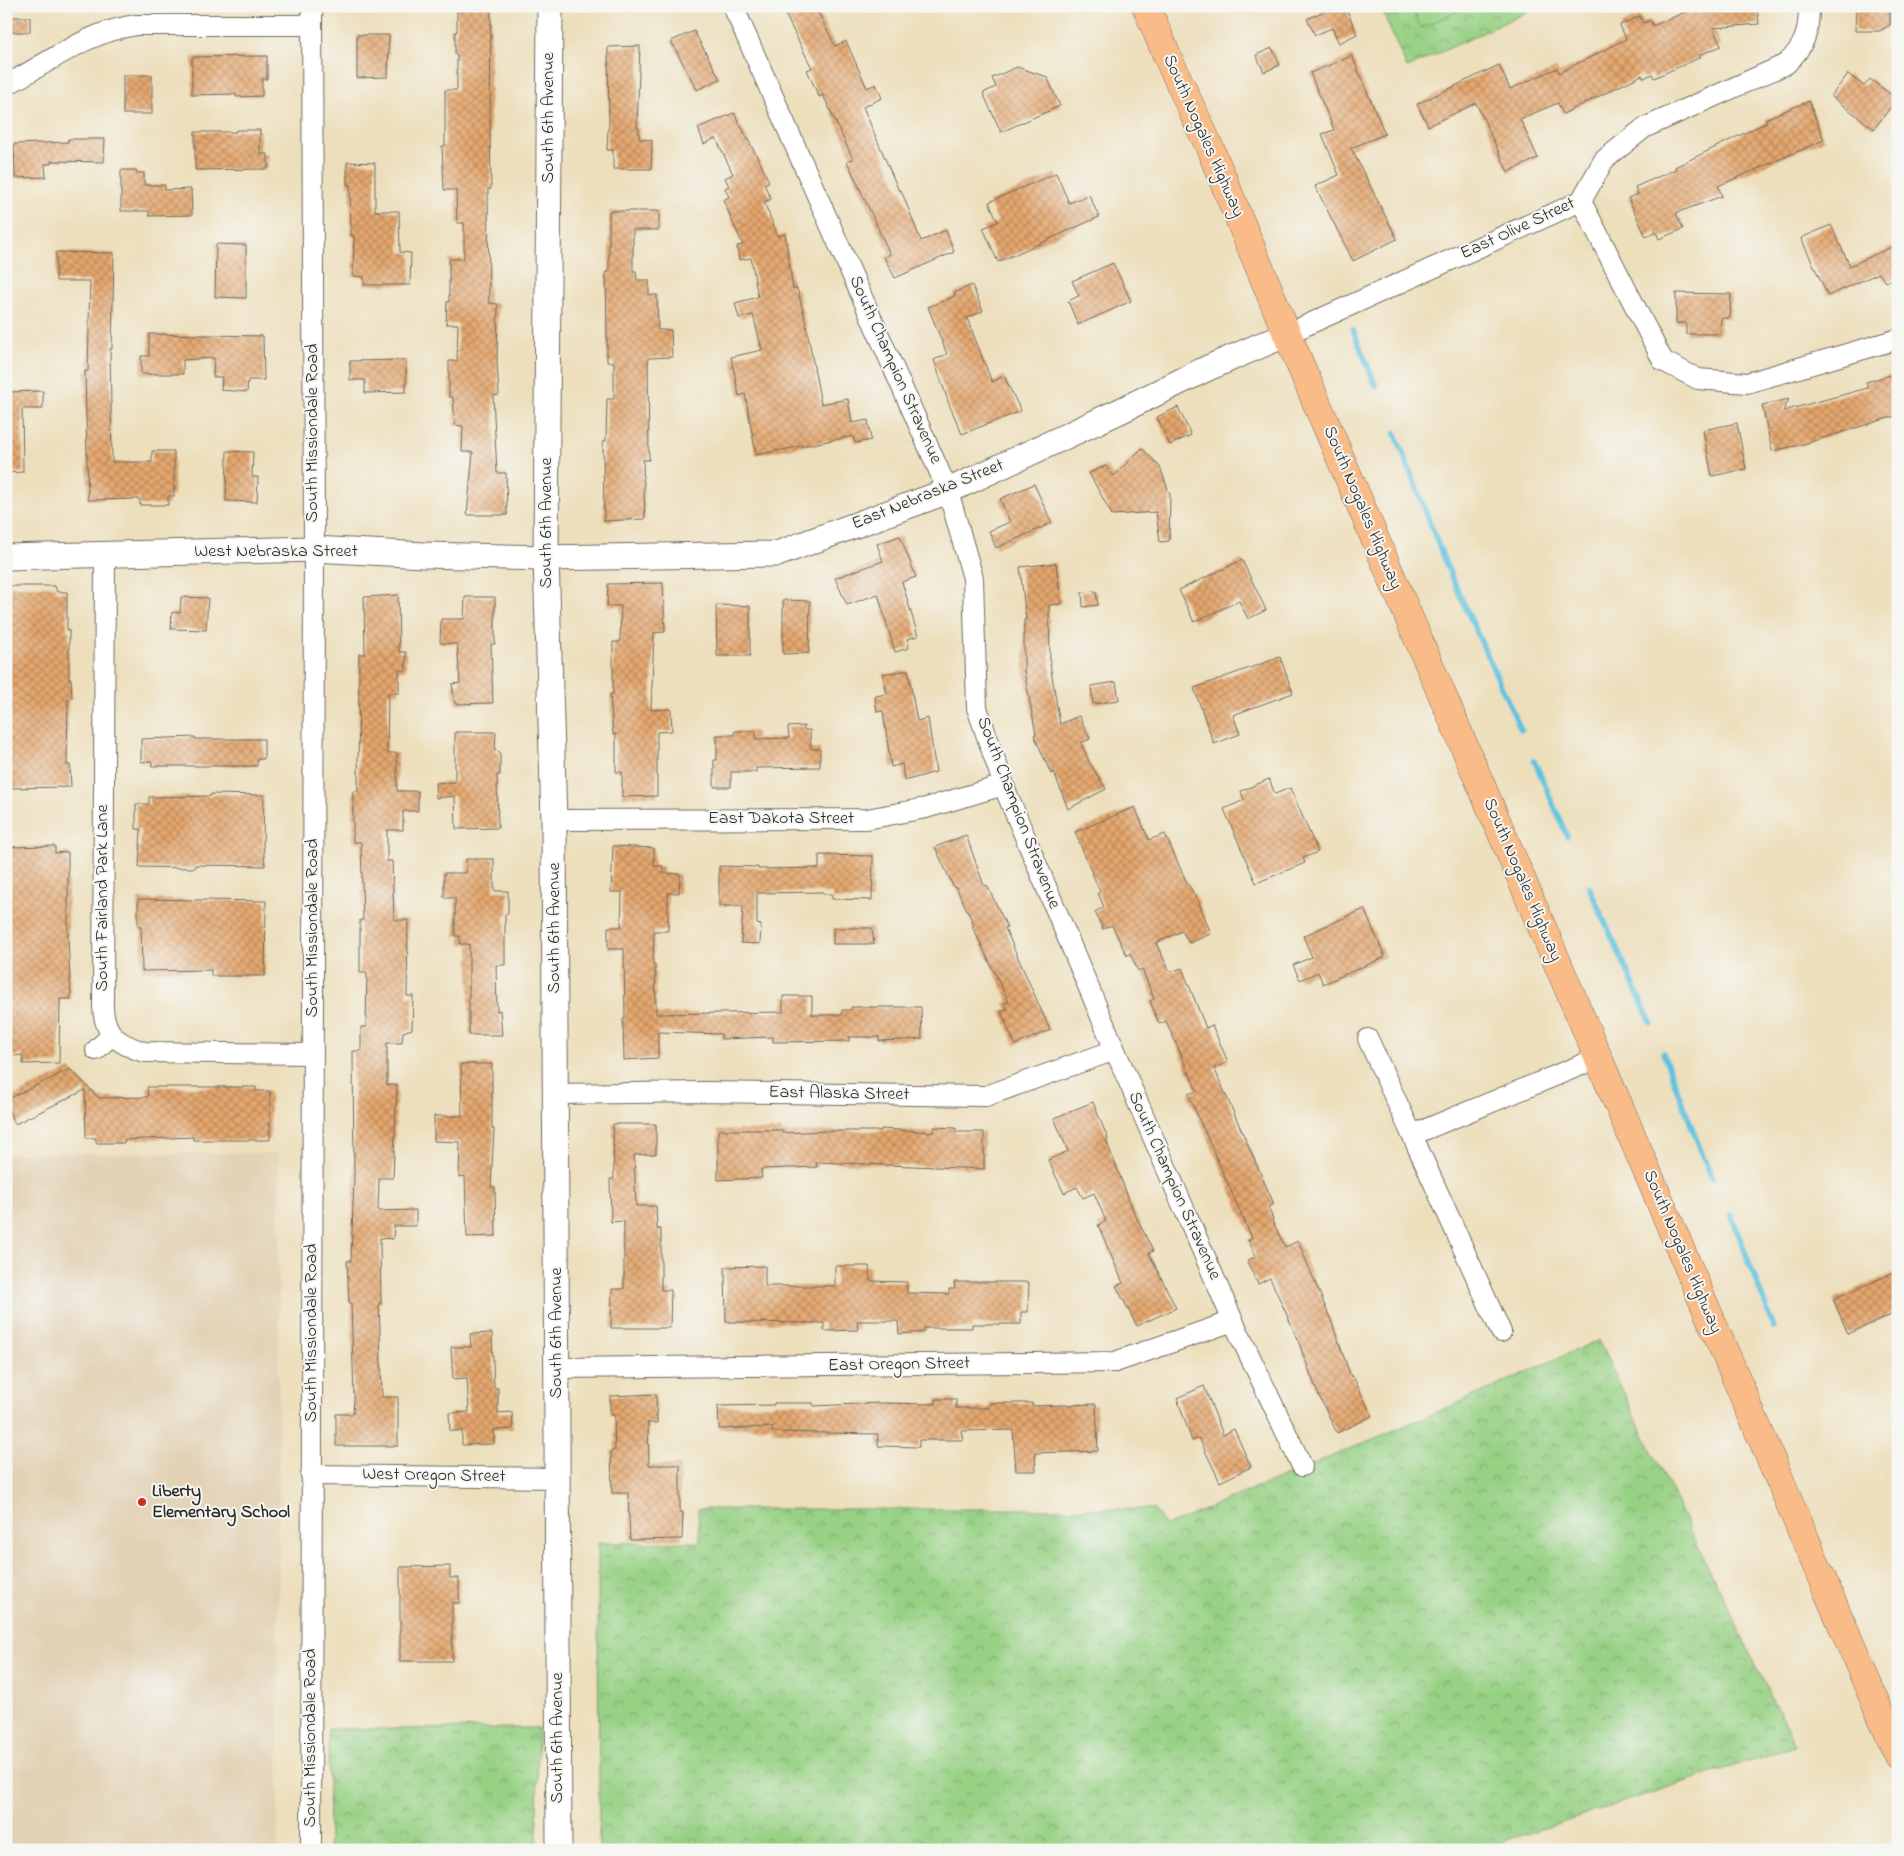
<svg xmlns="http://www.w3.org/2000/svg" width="1904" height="1856" viewBox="0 0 1904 1856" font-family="'Indie Flower',sans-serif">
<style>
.built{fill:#e2d1b4}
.park{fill:url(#park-crowns);stroke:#617e58}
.garden{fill:#97d184;stroke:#617e58}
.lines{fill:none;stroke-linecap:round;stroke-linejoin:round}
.stream{stroke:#61c2df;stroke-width:5.5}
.building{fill:url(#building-cross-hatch)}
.minor-casing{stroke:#6f6a5e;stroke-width:22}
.tertiary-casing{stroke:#6f6a5e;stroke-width:27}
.primary-casing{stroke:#6f6a5e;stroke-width:29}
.minor{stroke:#fff;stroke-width:20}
.tertiary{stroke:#fff;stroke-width:25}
.primary{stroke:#f9bc89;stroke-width:28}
.poi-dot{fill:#c8321e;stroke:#f6f6f2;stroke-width:2}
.labels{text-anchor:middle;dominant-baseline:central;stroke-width:4;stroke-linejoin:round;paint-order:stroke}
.street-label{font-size:18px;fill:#2b2b2b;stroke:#f6f6f2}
.poi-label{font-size:18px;font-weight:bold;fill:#2b2b2b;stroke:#f6f6f2;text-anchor:start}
</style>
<defs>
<pattern id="park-crowns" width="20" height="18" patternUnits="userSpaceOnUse" patternTransform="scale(1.25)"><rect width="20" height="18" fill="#97d184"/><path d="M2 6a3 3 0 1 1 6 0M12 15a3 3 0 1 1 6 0" fill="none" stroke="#7baa6c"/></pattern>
<pattern id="building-cross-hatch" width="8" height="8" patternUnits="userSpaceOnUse" patternTransform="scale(1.25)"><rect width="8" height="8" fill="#e5a76e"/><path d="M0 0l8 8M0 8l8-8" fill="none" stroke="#ba885b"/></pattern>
</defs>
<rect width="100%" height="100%" fill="#f6f6f2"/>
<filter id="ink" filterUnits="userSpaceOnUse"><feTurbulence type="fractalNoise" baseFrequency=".02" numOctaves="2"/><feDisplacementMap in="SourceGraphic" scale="10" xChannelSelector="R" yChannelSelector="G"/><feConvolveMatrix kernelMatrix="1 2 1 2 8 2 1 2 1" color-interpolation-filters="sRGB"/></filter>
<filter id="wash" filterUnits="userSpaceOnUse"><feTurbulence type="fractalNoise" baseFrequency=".0096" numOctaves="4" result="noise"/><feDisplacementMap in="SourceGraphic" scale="20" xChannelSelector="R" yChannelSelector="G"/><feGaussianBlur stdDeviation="1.12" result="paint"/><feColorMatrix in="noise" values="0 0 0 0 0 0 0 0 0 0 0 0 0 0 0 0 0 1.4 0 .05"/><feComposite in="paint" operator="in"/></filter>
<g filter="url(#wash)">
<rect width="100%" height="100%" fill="#eddfbc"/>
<!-- built -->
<polygon class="built" points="279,1153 278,1850 6,1850 6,1154"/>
<!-- park -->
<g class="park">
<polygon points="1380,6 1540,6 1407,68"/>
<polygon points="1598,1340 1795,1746 1476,1850 599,1850 598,1543 700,1542 698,1509 1154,1509 1166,1526 1454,1405"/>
<polygon points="538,1728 537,1850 329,1850 328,1729"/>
</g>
<!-- garden -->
<polygon class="garden" points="1411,6 1469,6 1421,28"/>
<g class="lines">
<!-- stream -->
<g class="stream">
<polyline points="1353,330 1376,386"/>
<polyline points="1395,432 1445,562 1521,730"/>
<polyline points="1534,760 1567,836"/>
<polyline points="1589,887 1651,1023"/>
<polyline points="1663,1053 1712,1179"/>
<polyline points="1731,1215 1774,1328"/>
</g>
</g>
<g id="blocks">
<!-- building -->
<g class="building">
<polygon points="457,6 491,6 490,131 491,189 488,189 489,303 498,304 497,362 499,395 493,396 497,473 506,473 507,515 467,515 473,452 462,452 463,426 455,425 453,397 449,397 449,361 457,361 458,324 446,324 447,302 449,302 449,259 464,259 464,223 457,223 456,190 444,190 442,146 445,146 445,90 457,90 457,55 455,55 455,32 457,32"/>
<polygon points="781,6 808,6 811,13 817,10 835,46 846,41 867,88 876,84 882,98 863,107 899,191 901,190 921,241 946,230 954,252 895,278 884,257 890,254 847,161 853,159 823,95 819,97 807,70 812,68"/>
<polygon points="1335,6 1345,6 1357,34 1339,43 1332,28 1315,35 1307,19"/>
<polygon points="1699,6 1757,6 1759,24 1713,28 1721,46 1700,55 1701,57 1654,78 1652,74 1644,78 1642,75 1563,114 1558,103 1520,119 1538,158 1508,172 1476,103 1428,126 1417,104 1499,65 1510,89 1557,68 1559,73 1626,39 1620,25 1640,16 1643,23 1650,20 1653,26"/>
<polygon points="1856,6 1890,6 1890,25 1880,31 1855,31"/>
<rect x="11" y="17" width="19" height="15"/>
<polygon points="694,31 720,79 697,90 671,41"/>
<polygon points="357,35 389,35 388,77 357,78"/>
<polygon points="640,46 637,128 639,128 639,139 652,140 651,169 613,169 613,150 607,150 608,128 609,128 608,47"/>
<polygon points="1272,48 1280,65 1264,72 1256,55"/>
<polygon points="267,56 267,79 262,79 262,96 236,97 236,94 192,95 192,57"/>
<polygon points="1352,56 1385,134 1351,148 1397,239 1353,261 1315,186 1339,175 1322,134 1334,130 1310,73"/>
<polygon points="1017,67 1047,77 1060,106 1001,132 983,93 996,87 992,78"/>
<polygon points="1848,74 1864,86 1870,79 1897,99 1874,129 1831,96"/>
<rect x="123" y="75" width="29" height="39"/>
<polygon points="1809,101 1824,140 1718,186 1722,196 1676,213 1683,229 1659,239 1656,232 1646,237 1628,198 1638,194 1635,187 1676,169 1675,167 1767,122 1765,119"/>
<polygon points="734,113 761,164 769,182 764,184 771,199 764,202 778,236 785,234 793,289 797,288 805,319 821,404 848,399 852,423 868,420 871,440 855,443 853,436 756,455 745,394 739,396 731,357 762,350 753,315 739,318 735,303 758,297 751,258 739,260 737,246 743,245 723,200 729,197 725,188 729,186 725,178 733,174 716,138 704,144 698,128"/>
<polygon points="236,130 260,130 260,154 268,154 268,169 195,170 195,132 236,132"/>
<polygon points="68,139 105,139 104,162 51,161 51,164 45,164 46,177 15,178 14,144 68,142"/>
<polygon points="347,162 375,163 375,211 399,211 400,252 411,253 410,285 364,285 364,277 353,276 354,236 351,236 350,185 347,185"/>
<polygon points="121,170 136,170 137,173 144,173 144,185 165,185 165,190 191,189 192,215 149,216 149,211 121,211"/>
<polygon points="1056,173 1069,203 1089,195 1099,217 998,262 983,228 998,222 989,202"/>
<polygon points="609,211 659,211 659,230 633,230 633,271 636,271 637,280 649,280 649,295 657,295 658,330 671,330 672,357 648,358 649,460 643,460 645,519 604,521 603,441 606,441 607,399 614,399 614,362 607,362 607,339 606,272 609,272"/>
<polygon points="1831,225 1850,266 1898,244 1898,277 1885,282 1879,273 1828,296 1801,238"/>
<polygon points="216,244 246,245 246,298 215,297"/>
<polygon points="56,252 114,253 112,349 110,349 112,462 152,462 152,451 174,451 174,496 168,496 168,505 140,505 140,499 88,500 85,371 88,371 90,281 56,281"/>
<polygon points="1113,263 1131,301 1078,325 1068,301 1079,296 1072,281"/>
<polygon points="972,285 983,311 967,318 992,382 1004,376 1021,411 962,434 949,404 934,360 947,354 928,307 955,296 954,293"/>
<polygon points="1676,293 1731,294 1730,318 1721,318 1720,334 1686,334 1686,323 1676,323"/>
<polygon points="149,334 263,336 264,380 248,380 247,392 221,390 222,377 213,377 214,358 183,360 183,374 141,374 141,356 149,356"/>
<polygon points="406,360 406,392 365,393 365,380 350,380 350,361"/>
<polygon points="1898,373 1898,415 1804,444 1772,451 1762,405 1789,399 1783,411 1868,388 1866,382"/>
<polygon points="43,391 43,409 22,409 23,472 6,473 6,392"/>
<polygon points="1178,407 1191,435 1170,445 1157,417"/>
<polygon points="1737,423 1746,469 1712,476 1703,430"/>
<polygon points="1142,448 1160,467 1170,495 1169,541 1160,542 1156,512 1112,515 1089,473 1106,466 1114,476"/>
<polygon points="227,451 253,452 252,477 258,477 257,502 226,501"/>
<polygon points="1034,484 1052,523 996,548 989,531 1010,522 1000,499"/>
<polygon points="900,536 916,577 902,582 918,636 907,639 909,648 895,652 878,594 847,605 835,578 883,561 877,544"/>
<polygon points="1242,560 1266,610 1248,619 1239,601 1194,622 1179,590"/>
<polygon points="1056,563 1061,604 1049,605 1050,664 1060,724 1079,716 1090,739 1081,743 1089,762 1106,789 1068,809 1054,772 1051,774 1034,735 1036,734 1024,671 1024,620 1026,620 1020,567"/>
<polygon points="663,583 665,632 654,633 651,710 671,709 672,731 657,732 657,796 622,797 622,772 616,772 616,734 613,734 610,694 613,694 613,642 620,642 621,606 607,606 608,584"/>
<polygon points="10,586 55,586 57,592 67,592 67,631 69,630 69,679 71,679 72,699 68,699 67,765 70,765 71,787 9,788 6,650 8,632 10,632"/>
<polygon points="1096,591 1098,605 1083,607 1082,592"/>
<polygon points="398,595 399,652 406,652 406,670 399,670 399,693 388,693 387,753 397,753 397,791 418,791 418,811 403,811 403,830 387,830 387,861 392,861 394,920 408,920 407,996 413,996 412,1029 403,1032 402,1043 387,1043 387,1085 397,1085 393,1178 379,1178 378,1211 416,1210 416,1226 394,1226 393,1239 380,1238 381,1303 379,1303 382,1397 398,1397 398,1446 336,1446 336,1414 353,1414 354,1397 351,1303 349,1303 347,1261 351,1261 354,1177 353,1051 361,1051 361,1027 366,1027 367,973 360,973 360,920 363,920 361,842 353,842 353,791 358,791 359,654 365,654 364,597"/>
<polygon points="181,597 208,598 206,630 171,629 172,612 180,613"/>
<polygon points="465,597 495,597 495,644 491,644 493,703 455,704 452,684 460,683 457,644 440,643 441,619 464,619"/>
<polygon points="783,600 810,601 809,653 783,654"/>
<polygon points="716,605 750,606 750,656 717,656"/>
<polygon points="1280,657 1293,693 1233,715 1240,734 1214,744 1194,688"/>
<polygon points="908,670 917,721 928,718 936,772 904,781 902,764 891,767 883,711 877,712 875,696 887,694 883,674"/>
<polygon points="1116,682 1119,700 1093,704 1091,686"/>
<polygon points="804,726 804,730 810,730 811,749 820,749 820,767 756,768 756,772 731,772 731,787 714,787 714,760 717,760 717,735 734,735 735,731 756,731 756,739 789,738 788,727"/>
<polygon points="455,732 496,732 495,751 500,752 500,775 497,775 498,828 456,829 455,796 436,798 435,783 455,782"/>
<polygon points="195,737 195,739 264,739 264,759 257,759 257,766 152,766 152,761 141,762 141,739"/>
<polygon points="1269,779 1275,794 1290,788 1318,852 1303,858 1305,863 1256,883 1224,809 1244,800 1241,791"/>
<polygon points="211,794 264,795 263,843 265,866 195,865 195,868 139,867 141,829 136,829 136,804 149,804 149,797 211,796"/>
<polygon points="1135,807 1149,840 1165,834 1186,881 1198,900 1211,934 1189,943 1182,931 1156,943 1170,972 1182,968 1206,1028 1212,1025 1228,1062 1214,1068 1274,1204 1268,1207 1273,1219 1272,1220 1285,1247 1298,1241 1332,1323 1351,1377 1353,1376 1372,1416 1337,1433 1318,1394 1296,1335 1270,1278 1258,1284 1247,1261 1256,1256 1248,1240 1252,1238 1188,1094 1197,1091 1166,1021 1159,1024 1150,1001 1154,999 1142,969 1138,971 1130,953 1127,956 1112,925 1103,929 1095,912 1104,907 1098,893 1100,892 1075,832"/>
<polygon points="966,835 984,886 987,885 1007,927 1005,928 1050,1030 1015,1045 1001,1011 1007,1009 1004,1003 1009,1002 972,926 974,925 956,887 954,888 935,847"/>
<polygon points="55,846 55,853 68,852 68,939 71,999 60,999 59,1063 23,1064 23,1055 12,1056 8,1021 8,964 6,964 6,847"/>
<polygon points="613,846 654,848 654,866 663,866 663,873 680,874 679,893 668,893 668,931 654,931 653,964 655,964 656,1014 783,1012 783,996 812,996 812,1015 842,1015 842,1010 851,1010 851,1007 921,1007 922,1039 879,1041 879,1037 849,1037 849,1041 773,1042 773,1037 721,1039 721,1034 658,1032 658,1058 624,1060 623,1019 625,1019 624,949 608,949 608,927 621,927 622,892 611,892"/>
<polygon points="819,855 873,856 872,900 832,899 832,894 823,894 823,892 757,893 757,924 761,925 760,944 741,943 743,906 719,906 719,866 758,867 758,869 819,868"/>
<polygon points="466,859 494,859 494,891 508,891 508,914 505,914 505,965 496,965 497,1011 500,1010 502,1035 469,1035 469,944 460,944 460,936 455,936 455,898 444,898 444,873 466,873"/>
<polygon points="138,899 266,901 265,976 211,976 211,970 142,971 141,926 138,926"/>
<polygon points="1364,909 1385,957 1323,984 1318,972 1300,980 1293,965 1312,957 1303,936"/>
<polygon points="833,928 872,928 874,944 833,944"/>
<polygon points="461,1064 492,1064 492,1129 494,1129 491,1187 495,1187 496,1236 467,1237 465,1176 459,1177 460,1142 434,1141 434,1116 462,1116"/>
<polygon points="70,1069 99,1098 148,1097 147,1087 256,1087 256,1091 270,1091 270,1140 193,1140 193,1137 124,1140 124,1143 96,1143 96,1138 86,1138 85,1090 15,1124 6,1105 6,1100"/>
<polygon points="1093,1102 1108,1139 1106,1140 1133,1210 1153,1251 1149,1253 1176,1308 1137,1326 1116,1286 1123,1283 1098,1225 1106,1221 1094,1193 1083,1198 1077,1187 1064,1193 1048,1160 1068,1151 1054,1118"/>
<polygon points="613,1124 656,1124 656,1154 634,1155 636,1206 656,1206 657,1229 661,1229 661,1290 671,1290 670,1328 611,1328 612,1289 624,1289 624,1221 611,1222 610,1179 614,1179"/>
<polygon points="934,1127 956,1128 956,1132 984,1132 984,1169 816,1162 817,1167 761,1169 762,1178 718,1180 718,1130 782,1130 782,1133 828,1131 881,1131 881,1129 934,1132"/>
<polygon points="765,1266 765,1286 835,1286 835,1266 869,1266 870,1281 907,1282 907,1293 949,1294 949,1289 955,1289 954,1282 1029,1282 1028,1312 1021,1312 1021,1324 972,1324 972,1328 924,1328 924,1332 899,1334 898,1321 857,1321 858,1330 824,1331 824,1323 726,1322 725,1267"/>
<polygon points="1898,1271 1898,1312 1848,1334 1833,1299"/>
<polygon points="492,1333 494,1388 498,1388 498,1413 512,1412 513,1429 494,1430 494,1444 462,1445 462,1431 450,1431 449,1413 469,1412 467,1378 453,1379 451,1347 471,1347 470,1334"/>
<polygon points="1204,1386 1223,1435 1234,1429 1251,1467 1220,1482 1199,1438 1192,1441 1177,1398"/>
<polygon points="656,1394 657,1423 648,1423 649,1465 680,1465 680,1512 683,1512 682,1539 630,1540 628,1493 612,1493 611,1451 615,1450 614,1415 610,1415 610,1396"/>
<polygon points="936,1399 956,1399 956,1408 989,1408 990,1403 1032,1403 1032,1406 1096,1404 1098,1451 1035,1453 1036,1471 1016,1471 1013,1430 961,1431 963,1440 919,1440 919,1447 878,1446 878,1434 772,1432 773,1427 719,1429 718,1406 774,1405 774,1403 813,1403 814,1406 878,1403 936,1404"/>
<polygon points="450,1566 450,1578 459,1578 459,1603 452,1603 452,1661 400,1661 400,1567"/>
</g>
</g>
</g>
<g filter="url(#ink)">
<use href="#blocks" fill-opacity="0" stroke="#6f6a5e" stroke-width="1"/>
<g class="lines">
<defs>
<g id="minor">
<polyline points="733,6 948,491 973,578 977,708 1007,794 1115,1050 1233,1321 1302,1466"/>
<path d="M6 85C51 62 86 32 136 25H312"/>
<polyline points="1581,201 1663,361 1698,379 1747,383 1898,339"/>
<path d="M1287 334 1581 201 1604 160 1644 128 1786 64C1805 46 1809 32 1809 6"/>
<path d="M105 554 103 1008C105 1036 119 1044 144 1052L313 1054"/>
<polyline points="554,820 867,819 926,808 1004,785"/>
<polyline points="1368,1039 1412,1135"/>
<polyline points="96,1050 112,1035"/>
<polyline points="555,1094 705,1092 986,1096 1115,1050"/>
<polyline points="1501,1332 1412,1135 1598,1058"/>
<polyline points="558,1368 1115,1362 1233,1321"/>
<polyline points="311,1475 556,1478"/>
<polyline points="311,1850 314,549 312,6"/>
</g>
<g id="tertiary">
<polyline points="550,6 546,558 554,820 559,1850"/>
<polyline points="6,557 314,549 424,555 546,558 777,554 948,491 1122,410 1208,368 1287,334"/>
</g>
<polyline id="primary" points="1146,6 1168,58 1209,146 1287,334 1898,1755"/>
</defs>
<!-- minor casing -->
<use href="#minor" class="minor-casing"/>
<!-- tertiary casing -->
<use href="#tertiary" class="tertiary-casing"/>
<!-- primary casing -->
<use href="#primary" class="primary-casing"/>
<!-- minor -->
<use href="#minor" class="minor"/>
<!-- tertiary -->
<use href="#tertiary" class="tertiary"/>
<!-- primary -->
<use href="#primary" class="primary"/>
</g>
</g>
<!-- markers -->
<circle class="poi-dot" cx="142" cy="1502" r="5"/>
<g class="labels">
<!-- street labels -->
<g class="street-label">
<text transform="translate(549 118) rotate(-90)">South 6th Avenue</text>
<text transform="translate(1203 136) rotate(66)">South Nogales Highway</text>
<text transform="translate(1518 229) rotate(-25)">East Olive Street</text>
<text transform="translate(895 370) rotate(66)">South Champion Stravenue</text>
<text transform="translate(313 433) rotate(-90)">South Missiondale Road</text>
<text transform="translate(928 495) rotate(-22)">East Nebraska Street</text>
<text transform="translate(1362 508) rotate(67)">South Nogales Highway</text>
<text transform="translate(547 523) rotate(-90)">South 6th Avenue</text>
<text x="276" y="552">West Nebraska Street</text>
<text transform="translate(1018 813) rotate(69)">South Champion Stravenue</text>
<text x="781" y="819">East Dakota Street</text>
<text transform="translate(1522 880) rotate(67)">South Nogales Highway</text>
<text transform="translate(103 898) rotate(-90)">South Fairland Park Lane</text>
<text transform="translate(313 928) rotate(-90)">South Missiondale Road</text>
<text transform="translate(555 928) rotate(-90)">South 6th Avenue</text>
<text transform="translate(839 1094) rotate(1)">East Alaska Street</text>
<text transform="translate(1174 1186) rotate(66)">South Champion Stravenue</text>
<text transform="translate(1682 1252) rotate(67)">South Nogales Highway</text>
<text transform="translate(312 1333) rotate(-90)">South Missiondale Road</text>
<text transform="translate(557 1333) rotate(-90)">South 6th Avenue</text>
<text transform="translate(899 1365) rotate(-1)">East Oregon Street</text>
<text transform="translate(434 1476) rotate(1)">West Oregon Street</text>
<text transform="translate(311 1738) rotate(-90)">South Missiondale Road</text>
<text transform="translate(558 1738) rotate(-90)">South 6th Avenue</text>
</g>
<!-- poi labels -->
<g class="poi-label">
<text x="152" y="1492">Liberty<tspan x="152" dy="21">Elementary School</tspan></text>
</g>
</g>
<!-- margin -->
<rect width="1904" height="1856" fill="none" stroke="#f6f6f2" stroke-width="25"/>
</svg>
